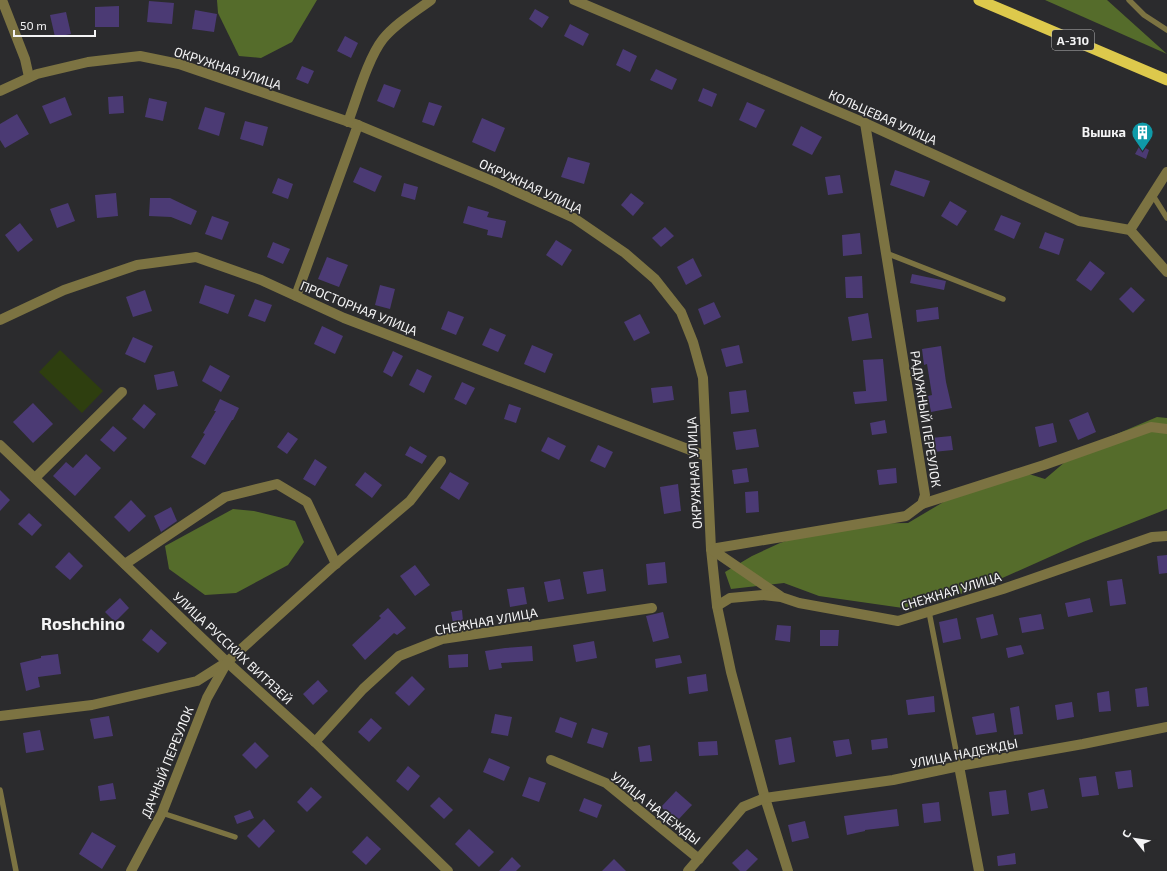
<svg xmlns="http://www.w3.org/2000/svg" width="1167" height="871" viewBox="0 0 1167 871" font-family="'Exo 2',sans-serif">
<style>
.green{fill:#2e3e0f}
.forest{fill:#556c2b}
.building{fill:#4b3a74}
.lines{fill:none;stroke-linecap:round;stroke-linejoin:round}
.service{stroke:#7c7342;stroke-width:5.5}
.minor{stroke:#7c7342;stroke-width:10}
.trunk{stroke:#ddc94c;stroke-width:11}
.labels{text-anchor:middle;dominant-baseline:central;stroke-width:3.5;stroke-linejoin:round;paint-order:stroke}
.shield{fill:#2b2b2d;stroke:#b8b8b9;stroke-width:1}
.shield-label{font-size:12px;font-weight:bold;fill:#f4f4f5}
.street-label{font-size:13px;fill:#f4f4f5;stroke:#2b2b2d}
.poi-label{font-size:13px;font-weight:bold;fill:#f4f4f5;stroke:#2b2b2d;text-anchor:end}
.district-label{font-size:17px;font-weight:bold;fill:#f4f4f5;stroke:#2b2b2d}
</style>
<rect width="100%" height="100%" fill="#2b2b2d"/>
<!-- green -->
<polygon class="green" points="60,350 103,391 82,413 39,372"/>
<!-- forest -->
<g class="forest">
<polygon points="217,0 317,0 292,42 261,58 239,56 218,13"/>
<polygon points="1045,0 1107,0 1167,54"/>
<polygon points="1157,417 1167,418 1167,509 1083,542 980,588 910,609 819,596 784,583 731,589 725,572 752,556 780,543 837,524 908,523 957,494 1016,470 1045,479 1079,450"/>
<polygon points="233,509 254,511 295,521 304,542 288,565 236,593 205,595 169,569 165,546"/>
</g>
<!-- building -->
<g class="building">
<polygon points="149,1 174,3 172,24 147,22"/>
<polygon points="119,6 119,27 95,27 95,7"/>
<polygon points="535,9 549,17 542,28 529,19"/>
<polygon points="195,10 217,14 214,32 192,29"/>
<polygon points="66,12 71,34 55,37 50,15"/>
<polygon points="570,24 589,34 583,46 564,36"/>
<polygon points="345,36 358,43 351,58 337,51"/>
<polygon points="623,49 637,56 630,72 616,65"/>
<polygon points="302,66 314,71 308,84 296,79"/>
<polygon points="656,69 677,79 672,90 650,80"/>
<polygon points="384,84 401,90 394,108 377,101"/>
<polygon points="703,88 717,94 712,107 698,101"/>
<polygon points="123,96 124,113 109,114 108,97"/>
<polygon points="65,97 72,115 50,124 42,106"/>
<polygon points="149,98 167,102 163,121 145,117"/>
<polygon points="429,102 442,106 434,126 422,122"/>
<polygon points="747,102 765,110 756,128 739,120"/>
<polygon points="205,107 225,113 219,136 198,129"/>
<polygon points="17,114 29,134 5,148 0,140 0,124"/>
<polygon points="482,118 505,128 495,152 472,142"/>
<polygon points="245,121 268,127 263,146 240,139"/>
<polygon points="801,126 822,137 812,155 792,145"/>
<polygon points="1140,145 1149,150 1146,159 1135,154"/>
<polygon points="568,157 590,163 584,184 561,177"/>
<polygon points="360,167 382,176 375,192 353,182"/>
<polygon points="895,170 930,181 924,197 890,185"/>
<polygon points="840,175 843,193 828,195 825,177"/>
<polygon points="278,178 293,184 288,199 272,193"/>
<polygon points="404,183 418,187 415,200 401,196"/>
<polygon points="116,193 118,216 97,218 95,195"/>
<polygon points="631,193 644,203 633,216 621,205"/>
<polygon points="150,198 170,198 197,211 191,225 171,217 149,216"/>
<polygon points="950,201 967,211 957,226 941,216"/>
<polygon points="68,203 75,221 57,228 50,209"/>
<polygon points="468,206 489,212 487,217 506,221 502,238 487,235 488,230 463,223"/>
<polygon points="1001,215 1021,223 1014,239 994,230"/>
<polygon points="212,216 229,222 222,240 205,234"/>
<polygon points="20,223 33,240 18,252 5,235"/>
<polygon points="665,227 674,236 661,247 652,238"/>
<polygon points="1045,232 1064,239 1059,255 1039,248"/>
<polygon points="860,233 862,254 843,256 842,235"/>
<polygon points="556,240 572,250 562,266 546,255"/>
<polygon points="273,242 290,249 283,264 267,257"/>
<polygon points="327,257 348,265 339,287 318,279"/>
<polygon points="693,258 702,276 686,285 677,267"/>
<polygon points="1090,261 1105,273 1091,291 1076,280"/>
<polygon points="912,274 946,281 944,290 910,283"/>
<polygon points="862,276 863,298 846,298 845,277"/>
<polygon points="205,285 235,295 228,314 199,303"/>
<polygon points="380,285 395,289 390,309 375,305"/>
<polygon points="1131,287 1145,300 1133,313 1119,299"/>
<polygon points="145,290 152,311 133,317 126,297"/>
<polygon points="255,299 272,305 265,322 248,316"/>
<polygon points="714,302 721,317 704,325 698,309"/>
<polygon points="938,307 939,319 917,322 916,310"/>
<polygon points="448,311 464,317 456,335 441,329"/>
<polygon points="868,313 872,338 852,341 848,317"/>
<polygon points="640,314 650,333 634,341 624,322"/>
<polygon points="322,326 343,336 335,354 314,344"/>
<polygon points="490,328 506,335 498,352 482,345"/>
<polygon points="133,337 153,346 145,363 125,354"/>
<polygon points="532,345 553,354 545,373 524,364"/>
<polygon points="739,345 743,363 726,367 721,349"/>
<polygon points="941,346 946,382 952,408 931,412 928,396 932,395 927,364 924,365 922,349"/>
<polygon points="393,351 403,356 392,377 383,372"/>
<polygon points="883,359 887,401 855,404 853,392 866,391 863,360"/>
<polygon points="210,365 230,376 221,392 202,381"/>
<polygon points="417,369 432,376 424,393 409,385"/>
<polygon points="174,371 178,386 157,390 154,375"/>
<polygon points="462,382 475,388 466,405 454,399"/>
<polygon points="672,386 674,400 653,403 651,388"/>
<polygon points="746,390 749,412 731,414 729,392"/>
<polygon points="220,399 239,408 233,420 232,420 205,465 191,457 205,434 203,433 216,411 214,411"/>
<polygon points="33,403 53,424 33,443 13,422"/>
<polygon points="144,404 156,414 144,429 132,419"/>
<polygon points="509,404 521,408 516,423 504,419"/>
<polygon points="1088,412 1096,432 1078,440 1069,420"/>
<polygon points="885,420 887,433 872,435 870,423"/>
<polygon points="1053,423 1057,442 1039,447 1035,427"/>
<polygon points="113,426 127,438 114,452 100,440"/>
<polygon points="756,429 759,447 736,450 733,432"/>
<polygon points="288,432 298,439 287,454 277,447"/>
<polygon points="951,436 953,450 933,452 931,438"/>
<polygon points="548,437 566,446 559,460 541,451"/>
<polygon points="598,445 613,452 605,468 590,461"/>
<polygon points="410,446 427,456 422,464 405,455"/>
<polygon points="86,454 101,468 75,496 53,476 66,462 73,468"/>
<polygon points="315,459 327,467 315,486 303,479"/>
<polygon points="747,468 749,482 734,484 732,470"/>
<polygon points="896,468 897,483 879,485 877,470"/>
<polygon points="365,472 382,485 372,498 355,485"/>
<polygon points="450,472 469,483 459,500 440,488"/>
<polygon points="678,484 681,511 664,514 660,487"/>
<polygon points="0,490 10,500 0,511"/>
<polygon points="758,491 759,512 746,513 745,492"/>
<polygon points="131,500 146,516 129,532 114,517"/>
<polygon points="171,507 177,521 161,532 154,516"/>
<polygon points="29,513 42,525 32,536 18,524"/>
<polygon points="69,552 83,566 70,580 55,567"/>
<polygon points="1167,555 1167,573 1159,574 1157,556"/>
<polygon points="665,562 667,583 648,585 646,564"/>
<polygon points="415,565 430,585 415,596 400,576"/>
<polygon points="603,569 606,591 587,594 583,572"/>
<polygon points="560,579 564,599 548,602 544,582"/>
<polygon points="1122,579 1126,604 1110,606 1107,581"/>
<polygon points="524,587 527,604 510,607 507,589"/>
<polygon points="120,598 129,608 115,622 105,612"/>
<polygon points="1090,598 1093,612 1068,617 1065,603"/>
<polygon points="388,608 406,628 397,635 394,633 365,660 352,645 381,618 379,616"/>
<polygon points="462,610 463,621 453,623 451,612"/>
<polygon points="663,612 669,638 653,642 646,616"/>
<polygon points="993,614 998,635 981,639 976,618"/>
<polygon points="1041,614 1044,629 1022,633 1019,618"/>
<polygon points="957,618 961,639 943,643 939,622"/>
<polygon points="777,625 791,626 790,642 775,640"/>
<polygon points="151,629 167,643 158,653 142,640"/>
<polygon points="820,630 839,630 838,646 820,646"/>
<polygon points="594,641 597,658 576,662 573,645"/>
<polygon points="1021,645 1024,654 1008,658 1006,648"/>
<polygon points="532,646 533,661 501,663 502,668 489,670 485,651 505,648"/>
<polygon points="58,654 61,674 38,677 40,687 26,691 20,663 41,658 41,656"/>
<polygon points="468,654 468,667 449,668 448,655"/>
<polygon points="680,655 682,663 656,668 655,659"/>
<polygon points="706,674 708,691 689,694 687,677"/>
<polygon points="412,676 425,689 409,706 395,693"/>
<polygon points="318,680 328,691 313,705 303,694"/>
<polygon points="1147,687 1149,706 1137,707 1135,689"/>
<polygon points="1109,691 1111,711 1099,712 1097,693"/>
<polygon points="934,696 935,712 908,715 906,700"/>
<polygon points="1072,702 1074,717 1057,720 1055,705"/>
<polygon points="1019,706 1023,734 1014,735 1010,708"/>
<polygon points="994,713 997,732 976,735 972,717"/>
<polygon points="495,714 512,717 508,736 491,733"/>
<polygon points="109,716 113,736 94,739 90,719"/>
<polygon points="560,717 577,723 572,738 555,732"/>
<polygon points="371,718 382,728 369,742 358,732"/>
<polygon points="592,728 608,733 603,748 587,743"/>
<polygon points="40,730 44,750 26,753 23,733"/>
<polygon points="791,737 795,762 779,765 775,740"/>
<polygon points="887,738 888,748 872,750 871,740"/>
<polygon points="849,739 852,754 836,757 833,741"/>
<polygon points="717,741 718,755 699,756 698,742"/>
<polygon points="255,742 269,756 256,769 242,755"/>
<polygon points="650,745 652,761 640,762 638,747"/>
<polygon points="489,758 510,767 504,781 483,772"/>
<polygon points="408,766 420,776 408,791 396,781"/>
<polygon points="1131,770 1133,787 1118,789 1115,772"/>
<polygon points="1096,776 1099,795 1082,797 1079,778"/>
<polygon points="529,777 546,783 539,802 522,796"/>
<polygon points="113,783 116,799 100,801 98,786"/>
<polygon points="311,787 322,797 307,812 297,802"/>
<polygon points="1044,789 1048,808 1031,811 1028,793"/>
<polygon points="1006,790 1009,814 992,816 989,792"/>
<polygon points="676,791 692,805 677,821 661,807"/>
<polygon points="439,797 453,810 444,819 430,806"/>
<polygon points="584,798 602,805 597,818 579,811"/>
<polygon points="939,802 941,821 924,823 922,804"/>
<polygon points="897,809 899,826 865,830 865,831 847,835 844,816"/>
<polygon points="250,810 254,818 237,824 234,816"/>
<polygon points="264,819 275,831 259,848 247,836"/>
<polygon points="805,821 809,838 792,842 788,825"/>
<polygon points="469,829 494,852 479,867 455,844"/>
<polygon points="92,832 116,846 102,869 79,854"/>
<polygon points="367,836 381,849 366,865 352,852"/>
<polygon points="747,849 758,859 746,871 740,871 732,863"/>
<polygon points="1015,853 1016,864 998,866 997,856"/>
<polygon points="512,857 521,866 516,871 499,871"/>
<polygon points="614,859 626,871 602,871"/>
</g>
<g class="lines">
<!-- service -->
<g class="service">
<polyline points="1129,0 1144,15 1167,30"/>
<polyline points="1152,194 1167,218"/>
<polyline points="886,253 1003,299"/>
<polyline points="929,612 959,766"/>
<polyline points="0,790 16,871"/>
<polyline points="162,813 235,837"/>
</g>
<!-- minor -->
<g class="minor">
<polyline points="2,0 25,59 29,77"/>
<polyline points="574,0 865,123 1079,221 1130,230 1167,272"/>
<polyline points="0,91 37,74 88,62 140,56 179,64 358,125 495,182 574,218 625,253 655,279 681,312 693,342 703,378 711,549 717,606 731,672 765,798 788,871"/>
<path d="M348 122C357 98 368 58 383 39 396 23 415 12 431 0"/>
<polyline points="1130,230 1167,172"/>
<polyline points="296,296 358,125"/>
<polyline points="0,320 64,290 137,265 196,257 261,280 344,318 706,456"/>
<polyline points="0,445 227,662 315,742 448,871"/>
<polyline points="35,478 122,392"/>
<polyline points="922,504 1044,465 1151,427 1167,429"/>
<polyline points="711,549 906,516 922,504 925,495 865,123"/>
<polyline points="711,549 780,596"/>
<polyline points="125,564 225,497 277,484 307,502 336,564"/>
<polyline points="717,606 730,598 763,595 781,597 799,603 898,621 1003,589 1152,537 1167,536"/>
<polyline points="0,716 92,705 197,681 227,662 331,568 410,501 441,461"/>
<polyline points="315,742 363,689 399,656 442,639 652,608"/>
<polyline points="551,760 606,783 699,859"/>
<polyline points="959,766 979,871"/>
<polyline points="131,871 162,813 207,698 226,664"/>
<polyline points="688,871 743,807 765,798 893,780 959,766 1083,744 1167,727"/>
</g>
<!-- trunk -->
<polyline class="trunk" points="979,0 1167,80"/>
</g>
<!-- icons -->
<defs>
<symbol id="building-pin" viewBox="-11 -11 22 30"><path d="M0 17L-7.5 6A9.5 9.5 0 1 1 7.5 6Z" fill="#0f9aa8" stroke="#2b2b2d"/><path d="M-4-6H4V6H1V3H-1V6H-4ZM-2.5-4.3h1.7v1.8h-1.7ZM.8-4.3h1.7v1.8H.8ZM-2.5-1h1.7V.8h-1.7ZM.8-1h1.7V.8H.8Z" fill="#fff"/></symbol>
</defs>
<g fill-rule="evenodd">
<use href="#building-pin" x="1130" y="120" width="25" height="34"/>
</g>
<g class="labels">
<!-- shield labels -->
<rect class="shield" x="1052" y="30" width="42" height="20" rx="3"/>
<g class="shield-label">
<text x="1073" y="40">А-310</text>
</g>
<!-- street labels -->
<g class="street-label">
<text transform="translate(228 68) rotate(18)">ОКРУЖНАЯ УЛИЦА</text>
<text transform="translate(883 117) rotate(24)">КОЛЬЦЕВАЯ УЛИЦА</text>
<text transform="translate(531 186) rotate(25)">ОКРУЖНАЯ УЛИЦА</text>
<text transform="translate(359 308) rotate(22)">ПРОСТОРНАЯ УЛИЦА</text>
<text transform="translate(926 419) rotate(81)">РАДУЖНЫЙ ПЕРЕУЛОК</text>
<text transform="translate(694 473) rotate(-93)">ОКРУЖНАЯ УЛИЦА</text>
<text transform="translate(951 591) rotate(-17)">СНЕЖНАЯ УЛИЦА</text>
<text transform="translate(486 621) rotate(-10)">СНЕЖНАЯ УЛИЦА</text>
<text transform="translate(233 648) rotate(43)">УЛИЦА РУССКИХ ВИТЯЗЕЙ</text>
<text transform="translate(964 753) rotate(-11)">УЛИЦА НАДЕЖДЫ</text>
<text transform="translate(167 762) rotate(-68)">ДАЧНЫЙ ПЕРЕУЛОК</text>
<text transform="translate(656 808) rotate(38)">УЛИЦА НАДЕЖДЫ</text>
</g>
<!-- poi labels -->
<g class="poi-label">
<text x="1126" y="132">Вышка</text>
</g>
<!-- district labels -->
<g class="district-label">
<text x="83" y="623">Roshchino</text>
</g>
</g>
<!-- north arrow -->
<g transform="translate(1135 839) rotate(300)" stroke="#2b2b2d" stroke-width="3" paint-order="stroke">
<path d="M0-3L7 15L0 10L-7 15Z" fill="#f4f4f5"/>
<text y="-6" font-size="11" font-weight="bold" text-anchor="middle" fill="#f4f4f5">С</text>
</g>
<!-- scale -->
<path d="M14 30v6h81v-6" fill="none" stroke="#f4f4f5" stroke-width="2"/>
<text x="20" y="30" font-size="12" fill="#f4f4f5" stroke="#2b2b2d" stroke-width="3" paint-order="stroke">50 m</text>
</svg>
